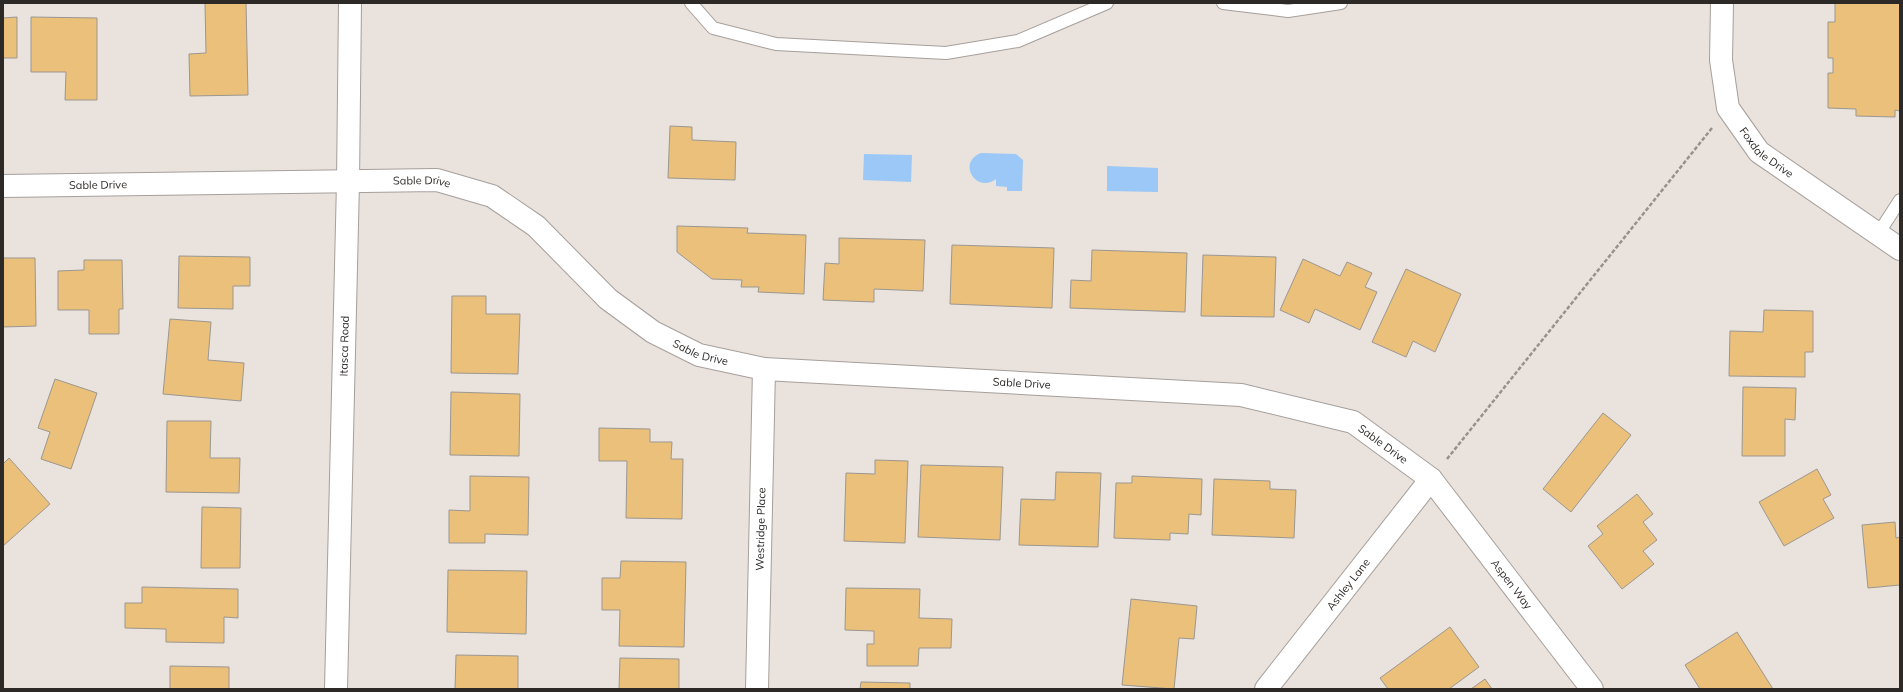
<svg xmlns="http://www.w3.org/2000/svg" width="1903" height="692" viewBox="0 0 1903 692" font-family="Mulish,sans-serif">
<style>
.water{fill:#9bc8f6}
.building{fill:#ebc07a;stroke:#9b9791}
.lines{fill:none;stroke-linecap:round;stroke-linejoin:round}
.lane-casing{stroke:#a69f9b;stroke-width:14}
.street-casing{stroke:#a69f9b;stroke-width:24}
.path{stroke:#98928f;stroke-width:2.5;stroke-dasharray:4 2;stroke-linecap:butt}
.lane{stroke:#fff;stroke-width:12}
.street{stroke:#fff;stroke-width:22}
.labels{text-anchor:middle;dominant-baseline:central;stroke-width:4;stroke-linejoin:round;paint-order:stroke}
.street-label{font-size:11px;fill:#2c2927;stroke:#e9e2dd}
</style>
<rect width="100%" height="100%" fill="#e9e2dd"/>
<!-- water -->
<g class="water">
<path d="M981 153 1016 154 1023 160 1022 191H1007V187L996 186V179C977 194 956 163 981 153Z"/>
<polygon points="864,154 912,155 911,182 863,180"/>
<polygon points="1107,166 1158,168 1158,192 1107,191"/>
</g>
<!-- building -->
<g class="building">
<polygon points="205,3 246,3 248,95 190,96 189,54 206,53"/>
<polygon points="1835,3 1900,3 1900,111 1895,110 1895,117 1856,116 1856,109 1828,108 1828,73 1833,73 1833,58 1828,58 1828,22 1835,22"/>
<polygon points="17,17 17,58 3,58 3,18"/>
<polygon points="31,17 97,18 97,100 65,100 66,72 31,72"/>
<polygon points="670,126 692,127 692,140 736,142 735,180 668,178"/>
<polygon points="677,226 748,228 747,233 806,235 804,294 758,292 759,287 741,287 742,280 712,279 677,252"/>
<polygon points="839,238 925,240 923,291 874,289 874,302 823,300 825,263 839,264"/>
<polygon points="952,245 1054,248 1052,308 950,304"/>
<polygon points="1092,250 1187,253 1185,312 1070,308 1071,280 1091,281"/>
<polygon points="1203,255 1276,257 1274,317 1201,316"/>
<polygon points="179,256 250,257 250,286 233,286 233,309 178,308"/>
<polygon points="3,258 35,258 36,326 3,327"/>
<polygon points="1303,259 1340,276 1347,262 1372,273 1365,287 1377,292 1360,330 1315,309 1309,323 1280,310"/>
<polygon points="84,260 122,260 123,309 119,309 119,334 89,334 89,310 58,310 58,271 84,270"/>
<polygon points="1406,269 1461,294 1435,352 1413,341 1406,357 1372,342"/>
<polygon points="452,296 486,296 486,314 520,314 518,374 451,373"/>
<polygon points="1764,310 1813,311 1813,352 1805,352 1805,377 1729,376 1730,331 1763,332"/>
<polygon points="170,319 211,322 208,360 244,363 241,401 163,394"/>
<polygon points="55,379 97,393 71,469 41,459 50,432 38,428"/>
<polygon points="1743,387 1796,388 1795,420 1785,419 1785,456 1742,456"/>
<polygon points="451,392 520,394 519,456 450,455"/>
<polygon points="1603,413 1631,435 1571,512 1543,489"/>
<polygon points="167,421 211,421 210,458 240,458 239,493 166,492"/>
<polygon points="599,428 650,429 650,442 672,442 671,459 683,459 682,519 626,518 627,461 599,461"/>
<polygon points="9,458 50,504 3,546 3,464"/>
<polygon points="875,460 908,461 905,543 844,541 846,473 875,474"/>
<polygon points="921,465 1003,467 1000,540 918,537"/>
<polygon points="1817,469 1831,495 1823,499 1834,518 1784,546 1759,502"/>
<polygon points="1056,472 1101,473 1098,547 1019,545 1021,499 1055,500"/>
<polygon points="470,476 529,477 528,535 485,534 485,543 449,543 449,510 470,511"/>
<polygon points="1132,476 1202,479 1201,515 1189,514 1188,534 1170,533 1170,540 1114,538 1116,483 1132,483"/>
<polygon points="1214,479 1270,481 1270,489 1296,490 1294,538 1212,535"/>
<polygon points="1637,494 1653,514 1643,522 1657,540 1643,551 1654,564 1622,589 1588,546 1603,534 1597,526"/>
<polygon points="202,507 241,508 240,568 201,568"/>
<polygon points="1895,522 1896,538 1900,537 1900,585 1868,588 1862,525"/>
<polygon points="621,561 686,562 684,647 619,646 620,610 602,610 602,578 620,578"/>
<polygon points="448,570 527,571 526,634 447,632"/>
<polygon points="142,587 238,589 238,618 224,617 224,643 166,642 166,629 125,628 125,603 142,603"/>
<polygon points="846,588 920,589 919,618 952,619 951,648 919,648 918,666 867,666 867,644 874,644 874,631 845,630"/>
<polygon points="1131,599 1197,606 1194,639 1179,638 1174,689 1122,685"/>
<polygon points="1450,627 1479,667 1449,689 1388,689 1380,678"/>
<polygon points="1737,632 1773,689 1700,689 1685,665"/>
<polygon points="456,655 518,656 518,689 455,689"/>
<polygon points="620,658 679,659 679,689 619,689"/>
<polygon points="170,666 229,667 229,689 170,689"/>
<polygon points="1485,679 1492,689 1471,689"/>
<polygon points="861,682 910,683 910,689 860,689"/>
</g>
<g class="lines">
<defs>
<g id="lane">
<polyline points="691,3 713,28 776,44 946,53 1018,41 1107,3"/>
<polyline points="1223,3 1288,11 1341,3"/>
<polyline points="1878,234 1900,200"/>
</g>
<g id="street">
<path id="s1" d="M1722 3 1721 60 1728 108 1759 152 1900 249"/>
<path id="s2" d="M3 186 437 180 492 196 536 226 608 299 653 332 699 355 764 369 1241 395 1353 422 1431 479 1592 689"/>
<path id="s3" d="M336 689 348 182 350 3"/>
<path id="s4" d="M757 689 764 369"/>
<path id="s5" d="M1266 689 1431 479"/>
</g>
</defs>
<!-- lane casing -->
<use href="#lane" class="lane-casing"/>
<!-- street casing -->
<use href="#street" class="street-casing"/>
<!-- path -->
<polyline class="path" points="1447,459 1712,128"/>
<!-- lane -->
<use href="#lane" class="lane"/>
<!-- street -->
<use href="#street" class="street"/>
</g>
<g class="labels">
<!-- street labels -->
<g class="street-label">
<text stroke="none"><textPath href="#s1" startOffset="165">Foxdale Drive</textPath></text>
<text stroke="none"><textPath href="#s2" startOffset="419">Sable Drive</textPath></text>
<text stroke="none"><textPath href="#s2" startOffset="95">Sable Drive</textPath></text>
<text stroke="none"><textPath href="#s3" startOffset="343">Itasca Road</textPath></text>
<text stroke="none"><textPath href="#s2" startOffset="755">Sable Drive</textPath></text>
<text stroke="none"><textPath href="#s2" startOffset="1079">Sable Drive</textPath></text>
<text stroke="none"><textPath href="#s2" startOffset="1451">Sable Drive</textPath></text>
<text stroke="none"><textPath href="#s4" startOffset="160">Westridge Place</textPath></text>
<text stroke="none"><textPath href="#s5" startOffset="133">Ashley Lane</textPath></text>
<text stroke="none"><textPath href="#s2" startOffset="1643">Aspen Way</textPath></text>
</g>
</g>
<!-- border -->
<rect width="1903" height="692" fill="none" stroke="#2c2927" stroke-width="8"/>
</svg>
